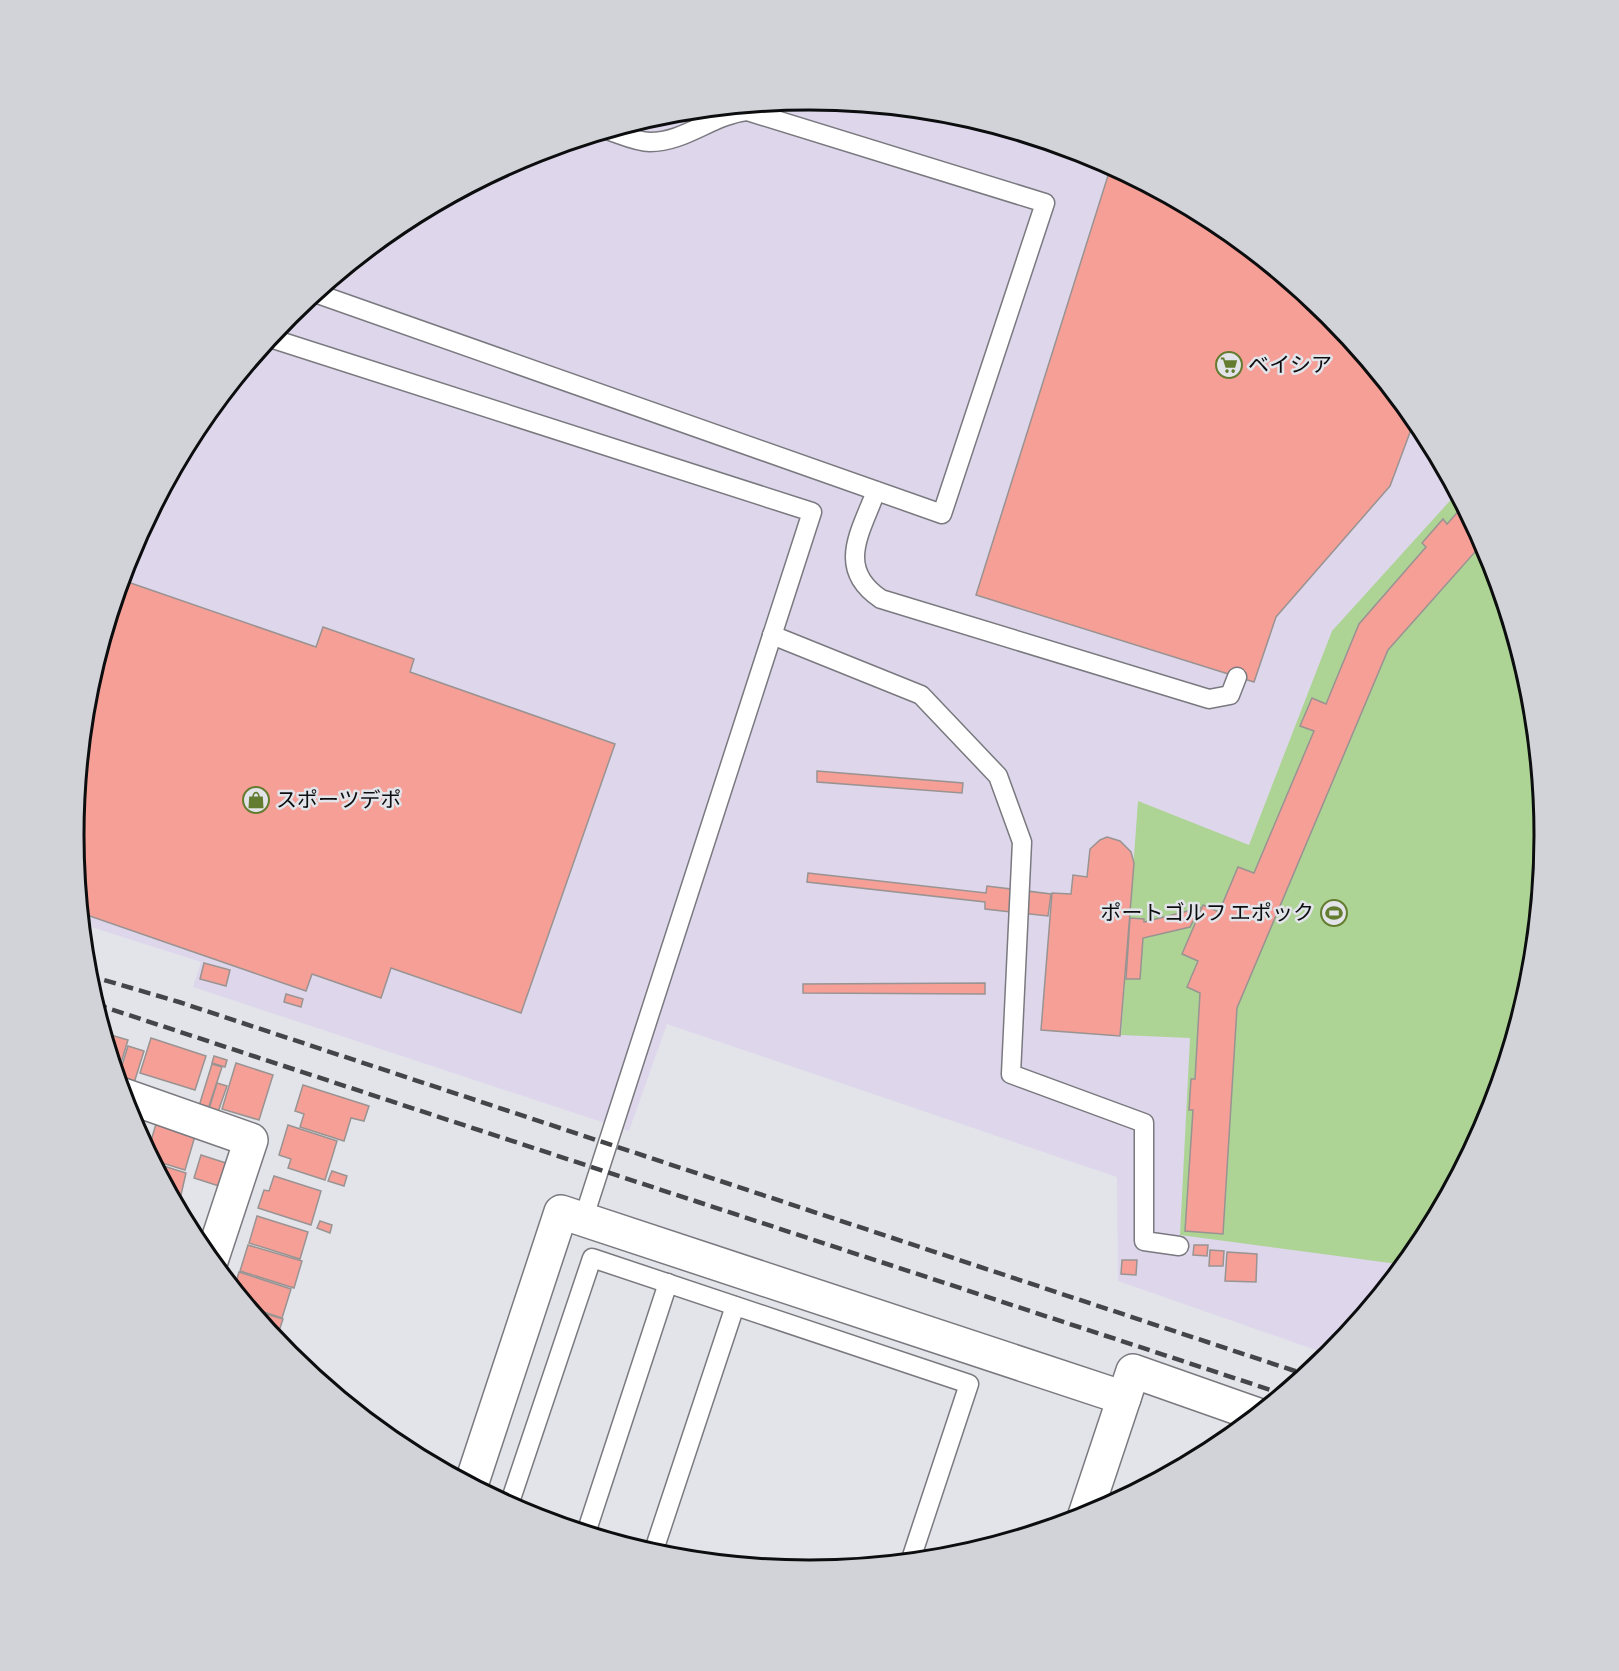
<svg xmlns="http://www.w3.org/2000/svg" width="1619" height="1671" viewBox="0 0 1619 1671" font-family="'Alegreya Sans','Noto Sans JP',sans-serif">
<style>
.commercial{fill:#ded6eb}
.green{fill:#add494}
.building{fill:#f69f97;stroke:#999392;stroke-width:1.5}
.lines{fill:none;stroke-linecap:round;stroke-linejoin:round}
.lane-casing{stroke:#79797f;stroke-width:21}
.street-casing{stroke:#79797f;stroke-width:36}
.secondary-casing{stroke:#79797f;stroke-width:36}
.lane{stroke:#fff;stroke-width:18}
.street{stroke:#fff;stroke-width:33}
.secondary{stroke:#fff;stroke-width:33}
.rail{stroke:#444548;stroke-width:4.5;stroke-dasharray:12 6;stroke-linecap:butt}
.labels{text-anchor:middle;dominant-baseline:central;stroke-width:5;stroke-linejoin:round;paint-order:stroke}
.poi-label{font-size:21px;fill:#0c0d0e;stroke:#e3e4ea;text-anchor:start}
.rim{fill:none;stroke:#0c0d0e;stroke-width:3}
</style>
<rect width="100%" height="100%" fill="#e3e4ea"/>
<!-- commercial -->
<polygon class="commercial" points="810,100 953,114 1091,156 1219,224 1330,315 1422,427 1490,554 1531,692 1545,835 1531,979 1489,1117 1421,1245 1330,1355 1118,1281 1117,1177 667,1024 629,1131 193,987 201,962 82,924 74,835 88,692 130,554 198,426 289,315 401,223 528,155 666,114"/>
<!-- green -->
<polygon class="green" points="1457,493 1490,554 1531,692 1545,835 1531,979 1489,1117 1421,1245 1405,1265 1180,1235 1190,1038 1121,1035 1138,801 1249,845 1332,631"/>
<!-- building -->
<g class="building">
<polygon points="1111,166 1219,224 1330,315 1415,419 1390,486 1276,617 1254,682 976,595"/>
<polygon points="1464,505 1483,543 1388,650 1237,1008 1223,1234 1185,1231 1193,1110 1189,1110 1191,1079 1195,1079 1200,993 1187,987 1198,961 1182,954 1203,905 1219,912 1238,867 1254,873 1314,731 1300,726 1312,698 1326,704 1359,624 1426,547 1422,543 1443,519 1447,524"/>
<polygon points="122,580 316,647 323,627 414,659 410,672 615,744 521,1013 391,968 381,998 312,974 306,991 81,913 74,835 88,692"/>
<polygon points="817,771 963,783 962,793 817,782"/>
<polygon points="1107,837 1120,841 1131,852 1134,863 1120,1036 1041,1030 1052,893 1071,894 1073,875 1087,877 1090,849 1100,840"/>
<polygon points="808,873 986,893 987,886 1051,894 1048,916 985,909 985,902 807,882"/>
<polygon points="1200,908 1190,927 1143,938 1140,979 1126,979 1130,918 1144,919 1144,922"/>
<polygon points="204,963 230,970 226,986 200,979"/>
<polygon points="985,983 985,994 803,993 803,984"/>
<polygon points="286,994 303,999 301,1007 284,1002"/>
<polygon points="104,1033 128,1040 117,1076"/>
<polygon points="151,1038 206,1056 195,1090 140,1073"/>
<polygon points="128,1046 144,1051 134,1083 118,1078"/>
<polygon points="214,1056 227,1060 225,1067 212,1063"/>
<polygon points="236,1063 273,1075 259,1120 222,1109"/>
<polygon points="212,1064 222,1067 208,1109 199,1106"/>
<polygon points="217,1083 227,1086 218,1112 209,1109"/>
<polygon points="303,1085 369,1106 364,1121 351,1118 344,1141 300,1127 304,1114 295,1111"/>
<polygon points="156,1124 195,1136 185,1170 152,1160 148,1151"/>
<polygon points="288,1125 337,1141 325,1180 288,1168 291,1159 279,1155"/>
<polygon points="201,1155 226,1163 219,1186 194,1178"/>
<polygon points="154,1163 186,1173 178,1208"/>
<polygon points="332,1171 347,1176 344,1186 328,1181"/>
<polygon points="274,1176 321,1191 311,1225 258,1208 264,1190 269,1191"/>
<polygon points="257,1216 308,1232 300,1259 249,1243"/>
<polygon points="320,1221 332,1225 330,1233 317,1228"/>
<polygon points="248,1245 302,1261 294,1288 240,1271"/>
<polygon points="1194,1245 1208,1245 1207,1256 1193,1255"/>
<polygon points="1210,1250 1224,1251 1223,1266 1209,1266"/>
<polygon points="1227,1252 1257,1254 1256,1282 1225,1281"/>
<polygon points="1122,1260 1137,1260 1136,1275 1121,1274"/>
<polygon points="239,1272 291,1289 282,1318 249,1307 234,1289"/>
<polygon points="250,1309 283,1319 276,1340"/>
</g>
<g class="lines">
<defs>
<g id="lane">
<path d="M315 293 942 514 1045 203 747 111C712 115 685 142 650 142 637 142 622 135 610 131"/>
<polyline points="270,338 812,512 583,1220"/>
<path d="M876 491C861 532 835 568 881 599L1209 699 1230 695 1237 677"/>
<polyline points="772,635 921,695 998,776 1022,842 1011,1074 1144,1123 1144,1241 1179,1246"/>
<polyline points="509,1505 592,1258 969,1384 910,1562"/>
<polyline points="586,1533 668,1283"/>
<polyline points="653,1553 735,1306"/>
</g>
<g id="street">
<polyline points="123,1095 251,1140 211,1261"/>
<polyline points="471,1485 561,1212 1124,1398"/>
</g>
<polyline id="secondary" points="1084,1518 1133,1371 1258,1415"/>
</defs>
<!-- lane casing -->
<use href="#lane" class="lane-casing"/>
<!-- street casing -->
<use href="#street" class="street-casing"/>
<!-- secondary casing -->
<use href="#secondary" class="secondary-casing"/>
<!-- lane -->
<use href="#lane" class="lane"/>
<!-- street -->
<use href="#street" class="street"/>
<!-- secondary -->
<use href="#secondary" class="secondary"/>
<!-- rail -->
<g class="rail">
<polyline points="87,975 179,1002 1307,1375"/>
<polyline points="95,1004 1283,1394"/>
</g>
</g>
<!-- icons -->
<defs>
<symbol id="supermarket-ring" viewBox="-11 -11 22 22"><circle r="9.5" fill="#e3e4ea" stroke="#637c2f" stroke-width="1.5"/><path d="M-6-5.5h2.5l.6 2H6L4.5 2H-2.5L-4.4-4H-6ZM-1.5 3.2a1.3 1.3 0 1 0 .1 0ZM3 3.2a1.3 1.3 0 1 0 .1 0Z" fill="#637c2f"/></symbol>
<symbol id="shop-ring" viewBox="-11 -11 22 22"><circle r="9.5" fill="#e3e4ea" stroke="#637c2f" stroke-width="1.5"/><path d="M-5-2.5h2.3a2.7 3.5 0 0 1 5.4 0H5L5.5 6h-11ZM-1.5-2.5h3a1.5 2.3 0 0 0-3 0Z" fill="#637c2f"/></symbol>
<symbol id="stadium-ring" viewBox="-11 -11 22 22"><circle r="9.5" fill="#e3e4ea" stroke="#637c2f" stroke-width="1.5"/><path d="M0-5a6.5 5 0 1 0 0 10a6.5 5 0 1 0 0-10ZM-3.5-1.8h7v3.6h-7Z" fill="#637c2f"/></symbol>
</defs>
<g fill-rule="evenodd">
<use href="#supermarket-ring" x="1214" y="350" width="30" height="30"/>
<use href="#shop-ring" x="241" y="785" width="30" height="30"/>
<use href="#stadium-ring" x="1319" y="898" width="30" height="30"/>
</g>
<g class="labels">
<!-- poi labels -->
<g class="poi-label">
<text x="1248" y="365">ベイシア</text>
<text x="276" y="800">スポーツデポ</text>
<text x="1314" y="913" text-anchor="end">ポートゴルフ エポック</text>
</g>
</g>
<!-- crop -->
<path d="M0 0H1619V1671H0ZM84 835a725 725 0 1 1 1450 0a725 725 0 1 1-1450 0Z" fill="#d2d3d8" fill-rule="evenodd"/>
<path class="rim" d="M84 835a725 725 0 1 1 1450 0a725 725 0 1 1-1450 0Z"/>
</svg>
